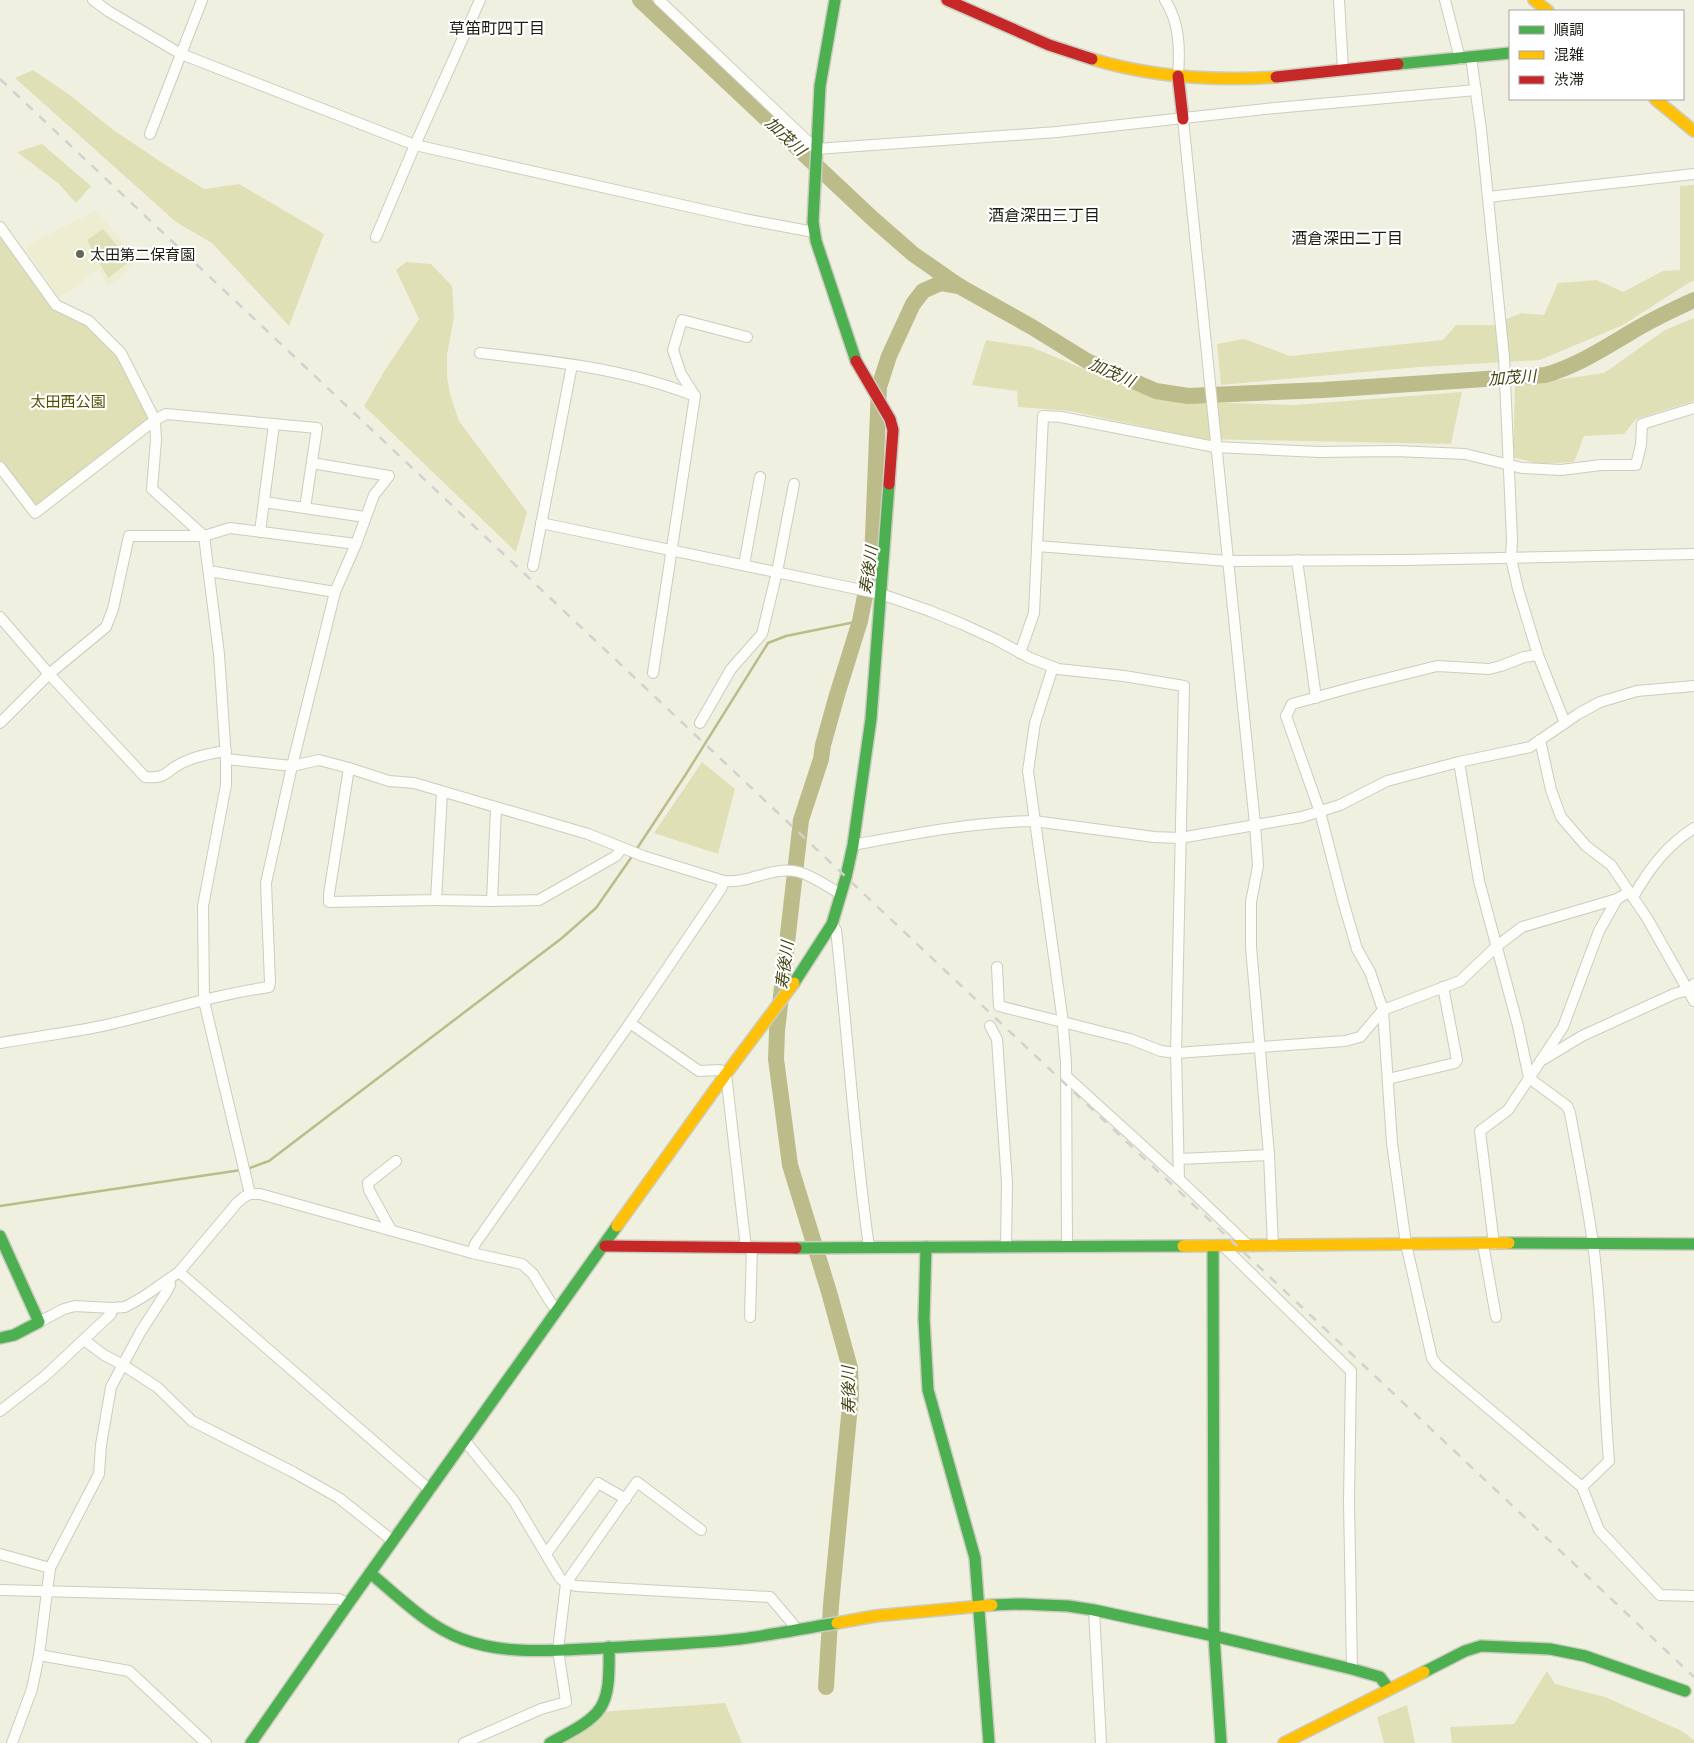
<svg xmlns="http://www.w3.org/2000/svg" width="1694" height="1743" viewBox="0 0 1694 1743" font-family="'IBM Plex Sans','Noto Sans JP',sans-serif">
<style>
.built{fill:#ededd2}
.green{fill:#e0e0b7}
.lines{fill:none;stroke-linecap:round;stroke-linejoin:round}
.stream{stroke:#bcbc8b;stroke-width:2.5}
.river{stroke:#bcbc8b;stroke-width:16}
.street-casing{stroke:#ccccc0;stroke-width:12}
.fast-casing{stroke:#ccccc0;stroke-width:14}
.slow-casing{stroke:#ccccc0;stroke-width:14}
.jam-casing{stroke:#ccccc0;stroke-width:14}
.street{stroke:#fdfdfa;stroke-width:10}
.fast{stroke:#4caf50;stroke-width:11}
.slow{stroke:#ffc107;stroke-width:11}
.jam{stroke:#c62828;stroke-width:11}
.rail{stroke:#d1d1cd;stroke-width:2.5;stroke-dasharray:9 9;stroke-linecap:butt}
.poi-dot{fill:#66665a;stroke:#fff;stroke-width:2}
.labels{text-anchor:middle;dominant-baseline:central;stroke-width:4.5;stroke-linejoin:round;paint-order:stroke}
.poi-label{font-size:15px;fill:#1c1c12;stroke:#fff;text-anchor:start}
.park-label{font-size:15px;fill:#545100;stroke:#fff}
.neighbourhood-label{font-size:16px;fill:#1c1c12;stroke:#fff}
.water-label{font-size:16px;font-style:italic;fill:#464413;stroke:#fff}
</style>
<rect width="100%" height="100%" fill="#f0f0e0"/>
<!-- built -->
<polygon class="built" points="96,210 137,260 121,278 108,285 99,269 59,298 25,247"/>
<!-- green -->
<g class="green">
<polygon points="33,70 71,96 112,129 164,164 204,189 239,184 324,234 289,326 212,243 176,222 15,78"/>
<polygon points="42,144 91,186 76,203 59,184 17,152"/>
<polygon points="1694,185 1694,281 1690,282 1623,325 1540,360 1419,367 1221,385 1217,344 1244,339 1290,356 1443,340 1456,325 1493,325 1521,313 1544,315 1558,283 1597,280 1623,292 1663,271 1680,270 1680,186"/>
<polygon points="0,227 56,304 89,321 121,353 155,420 35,513 0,467"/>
<polygon points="103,229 130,261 108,278 87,240"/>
<polygon points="406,262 431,264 452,286 454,317 447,355 447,376 450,394 459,421 527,512 516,552 364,406 385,370 419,319 396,270"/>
<polygon points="1694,318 1694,401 1636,419 1624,434 1584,436 1574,462 1538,464 1513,457 1515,386 1604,373 1665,330"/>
<polygon points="986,340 1031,347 1130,388 1175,400 1194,402 1294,405 1462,392 1451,444 1202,439 1070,411 1018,407 1017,391 972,385"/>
<polygon points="702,762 735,789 718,854 654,833"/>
<polygon points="1547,1671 1555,1684 1605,1697 1682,1731 1694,1740 1694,1743 1452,1743 1450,1727 1514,1724"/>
<polygon points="725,1703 742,1743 544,1743 598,1712"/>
<polygon points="1407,1705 1415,1743 1384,1743 1377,1717"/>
</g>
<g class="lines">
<!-- stream -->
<g class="stream">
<polyline points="636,850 686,774 768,643 786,636 860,621"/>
<polyline points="247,1169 269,1161 562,938 596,908 633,855"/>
<polyline points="0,1206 241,1170"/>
</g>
<!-- river -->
<g class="river">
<path d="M640 0 873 219 913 254 959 286 1032 327 1087 361 1156 391 1188 396 1323 390 1545 375C1576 366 1601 350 1628 334 1649 321 1672 310 1694 300"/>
<polyline points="826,1687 831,1605 851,1395 850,1368 829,1292 790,1165 776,1059 777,1031 801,820 821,759 823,745 837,695 860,621 872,561 879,387 889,356 913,304 923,291 941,283 959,286"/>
</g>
<defs>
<g id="street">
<polyline points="93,0 108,11 181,54 415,145 744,219 814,232"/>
<polyline points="659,0 816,149 1057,132 1275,108 1476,90"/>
<path d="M1165 0C1180 23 1180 50 1178 76"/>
<polyline points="1339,0 1343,70"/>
<polyline points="1445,0 1460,59"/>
<polyline points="1471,57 1481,129 1504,357 1512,539 1511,558 1518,589 1538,655 1565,723"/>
<polyline points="1183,119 1255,824 1258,866 1251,902 1251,947 1269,1155 1273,1246"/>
<polyline points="150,134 202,0"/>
<polyline points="1488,197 1694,174"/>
<polyline points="0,227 56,305 89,321 121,353 155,420 156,440 152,489 204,536 219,654 226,759 226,785 203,906 204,1001 250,1194 260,1194 472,1253 522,1264 533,1274 551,1303 558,1310"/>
<polyline points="376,237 415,145 480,0"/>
<path d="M480 353C553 361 627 369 695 396"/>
<polyline points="0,467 35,513 155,420 166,414 317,428 305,508"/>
<polyline points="264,502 365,517"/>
<polyline points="541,523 881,594 930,611 962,624 997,640 1030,658 1058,669 1124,676 1184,686 1176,1053 1179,1179"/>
<polyline points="260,532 274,424"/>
<polyline points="1037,546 1228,561 1406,560 1694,554"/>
<polyline points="1297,560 1316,698"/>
<polyline points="744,565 760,477"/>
<polyline points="533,566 572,365"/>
<polyline points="209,571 335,592"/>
<path d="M0 617 49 674 145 777C169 779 165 770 184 762 197 756 212 753 226 751"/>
<polyline points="1020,653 1034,613 1043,416 1061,417 1215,447 1319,452 1395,451 1465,454 1522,468 1561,470 1601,465 1636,465 1641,445 1642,424 1694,408"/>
<polyline points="1538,655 1524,657 1501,666 1489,669 1437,666 1357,686 1292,704 1286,716 1320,812 1343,901 1357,949 1370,972 1383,1010 1392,1143 1406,1244 1432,1358 1437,1365 1582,1487 1599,1530 1660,1595 1694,1596"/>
<polyline points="1053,667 1035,723 1028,771 1062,1015 1066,1062 1067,1246"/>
<polyline points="653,673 695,396 681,374 673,350 682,320 747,337"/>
<polyline points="0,723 49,674 106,627 113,609 129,536 204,536 230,528 356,544"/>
<polyline points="700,723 731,669 762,634 777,572 794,484"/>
<polyline points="1540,740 1551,790 1561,817 1586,846 1611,865 1647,918 1694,1001"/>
<path d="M226 759 292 766 319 760 349 768 389 781 414 783 588 834 643 856 724 881C749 884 774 865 799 872 813 876 828 887 841 894"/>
<path d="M1459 762 1479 881 1518 1026 1529 1078 1567 1106 1570 1113C1578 1157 1587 1200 1593 1244 1603 1316 1603 1389 1609 1461L1582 1487"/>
<polyline points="349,768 329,894 329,902 436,900 442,792"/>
<polyline points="496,808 492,901 539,900 616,856 622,848"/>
<path d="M853 845C913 834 973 822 1034 821L1154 837 1180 838 1302 817 1340 805 1387 781 1459 762 1530 747 1578 714 1600 702 1637 691 1694 686"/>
<path d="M1633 897C1649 869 1667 845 1694 828"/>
<polyline points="436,900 492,901"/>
<path d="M832 924 836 930C848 1036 854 1142 869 1247"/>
<polyline points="997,967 999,1006 1130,1039 1161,1051 1176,1053 1345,1041 1360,1037 1383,1010 1460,981 1497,946 1522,927 1617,899 1629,892"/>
<polyline points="630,1023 699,1071 720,1070 726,1074 746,1248"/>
<polyline points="990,1026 997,1039 1007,1183 1006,1247"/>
<path d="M0 1043C34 1037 68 1033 102 1026 157 1014 212 995 269 987L270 982 266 883 292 766 335 592 356 544 374 495 389 476 312 463"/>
<polyline points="1544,1059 1582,1036 1674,994 1688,990 1694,984"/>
<polyline points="1067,1077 1179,1179 1249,1246"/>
<polyline points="1388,1079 1455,1063 1457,1060 1443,987"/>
<polyline points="1179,1159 1269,1155"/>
<polyline points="391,1230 369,1190 368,1183 396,1161"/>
<polyline points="1483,1244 1496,1317"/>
<polyline points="1494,1244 1480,1131 1508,1110 1563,1027 1599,931 1617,899"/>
<polyline points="1223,1246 1351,1371 1349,1501 1352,1669"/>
<polyline points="472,1253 475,1244 630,1023 721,889 724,881"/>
<polyline points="179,1272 430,1490"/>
<polyline points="750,1317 752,1248"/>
<polyline points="39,1322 64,1309 75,1306 112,1308 125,1307 143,1297 179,1272 237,1203 244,1197 250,1194"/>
<polyline points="84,1340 104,1355 123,1365 157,1387 192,1421 293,1472 339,1498 393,1541"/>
<polyline points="0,1411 45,1376 111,1314 112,1308"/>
<polyline points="465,1441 514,1501 560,1578 566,1583 576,1586 770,1597 793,1624 795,1630"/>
<polyline points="0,1554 50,1568"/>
<polyline points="546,1554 598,1483 626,1499"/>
<polyline points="0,1590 339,1599 348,1604"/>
<polyline points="1094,1610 1101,1743"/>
<polyline points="39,1655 129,1671 206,1743"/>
<polyline points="12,1743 32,1689 39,1655 50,1568 99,1474 101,1445 111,1387 141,1331 167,1291 170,1285 169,1279"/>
<polyline points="464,1743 541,1709 566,1702 558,1650 566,1583 637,1482 701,1530"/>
</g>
<g id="fast">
<polyline points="835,0 820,86 813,222 816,241 856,361"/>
<polyline points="1398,64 1510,53"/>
<polyline points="794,983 832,924 846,877 853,845 871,719 889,484"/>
<polyline points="0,1236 39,1322 14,1335 0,1338"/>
<polyline points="1509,1243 1694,1244"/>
<polyline points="1213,1246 1214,1636 1221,1743"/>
<polyline points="926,1247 924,1319 928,1390 975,1558 989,1743"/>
<polyline points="796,1248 1183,1246"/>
<path d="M370 1573C398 1596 427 1626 462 1639 507 1656 557 1650 604 1648 649 1645 695 1644 740 1639 772 1635 805 1628 837 1623"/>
<polyline points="992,1605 1021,1604 1068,1606 1094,1610 1214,1636 1352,1669 1380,1677 1389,1689"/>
<polyline points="1424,1672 1465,1651 1481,1646 1550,1649 1585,1656 1685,1691"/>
<polyline points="251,1743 348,1604 617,1226"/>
<path d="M550 1743C605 1714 610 1710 609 1647"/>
</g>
<g id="slow">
<polyline points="1534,0 1548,11"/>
<path d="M1092 59C1151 77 1215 81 1276 77"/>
<polyline points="1655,99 1694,131"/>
<polyline points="617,1226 726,1074 794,983"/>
<polyline points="1183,1246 1509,1243"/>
<polyline points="837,1623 875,1616 992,1605"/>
<polyline points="1284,1743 1424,1672"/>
</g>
<g id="jam">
<polyline points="947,0 1049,45 1092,59"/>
<polyline points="1178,76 1183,119"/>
<polyline points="1276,77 1398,64"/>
<polyline points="856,361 890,419 893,430 889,484"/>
<polyline points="605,1246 796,1248"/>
</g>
</defs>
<!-- street casing -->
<use href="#street" class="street-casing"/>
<!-- fast casing -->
<use href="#fast" class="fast-casing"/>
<!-- slow casing -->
<use href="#slow" class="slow-casing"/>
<!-- jam casing -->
<use href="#jam" class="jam-casing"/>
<!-- street -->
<use href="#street" class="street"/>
<!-- fast -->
<use href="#fast" class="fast"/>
<!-- slow -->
<use href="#slow" class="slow"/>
<!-- jam -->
<use href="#jam" class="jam"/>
<!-- rail -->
<polyline class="rail" points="0,79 1694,1677"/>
</g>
<!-- markers -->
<circle class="poi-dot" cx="80" cy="254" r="5"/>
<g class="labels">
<!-- poi labels -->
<g class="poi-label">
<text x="90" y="254">太田第二保育園</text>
</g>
<!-- park labels -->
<g class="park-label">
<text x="68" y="401">太田西公園</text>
</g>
<!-- neighbourhood labels -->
<g class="neighbourhood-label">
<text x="497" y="28">草笛町四丁目</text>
<text x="1044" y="215">酒倉深田三丁目</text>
<text x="1347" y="238">酒倉深田二丁目</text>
</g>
<!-- water labels -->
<g class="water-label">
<text transform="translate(786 136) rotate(43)">加茂川</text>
<text transform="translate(1112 372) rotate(24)">加茂川</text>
<text transform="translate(1512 377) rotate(-4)">加茂川</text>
<text transform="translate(868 570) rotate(-82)">寿後川</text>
<text transform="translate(784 965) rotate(-83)">寿後川</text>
<text transform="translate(848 1390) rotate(-91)">寿後川</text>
</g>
</g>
<!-- legend -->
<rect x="1509" y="10" width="175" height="90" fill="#ffffff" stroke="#a4a4a0"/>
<rect x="1519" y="26" width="25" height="8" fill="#4caf50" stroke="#a4a4a0"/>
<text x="1554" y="35" font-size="15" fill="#1c1c12">順調</text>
<rect x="1519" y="51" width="25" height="8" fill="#ffc107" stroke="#a4a4a0"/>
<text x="1554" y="60" font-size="15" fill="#1c1c12">混雑</text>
<rect x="1519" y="76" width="25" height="8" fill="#c62828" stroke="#a4a4a0"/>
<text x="1554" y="85" font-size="15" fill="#1c1c12">渋滞</text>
</svg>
